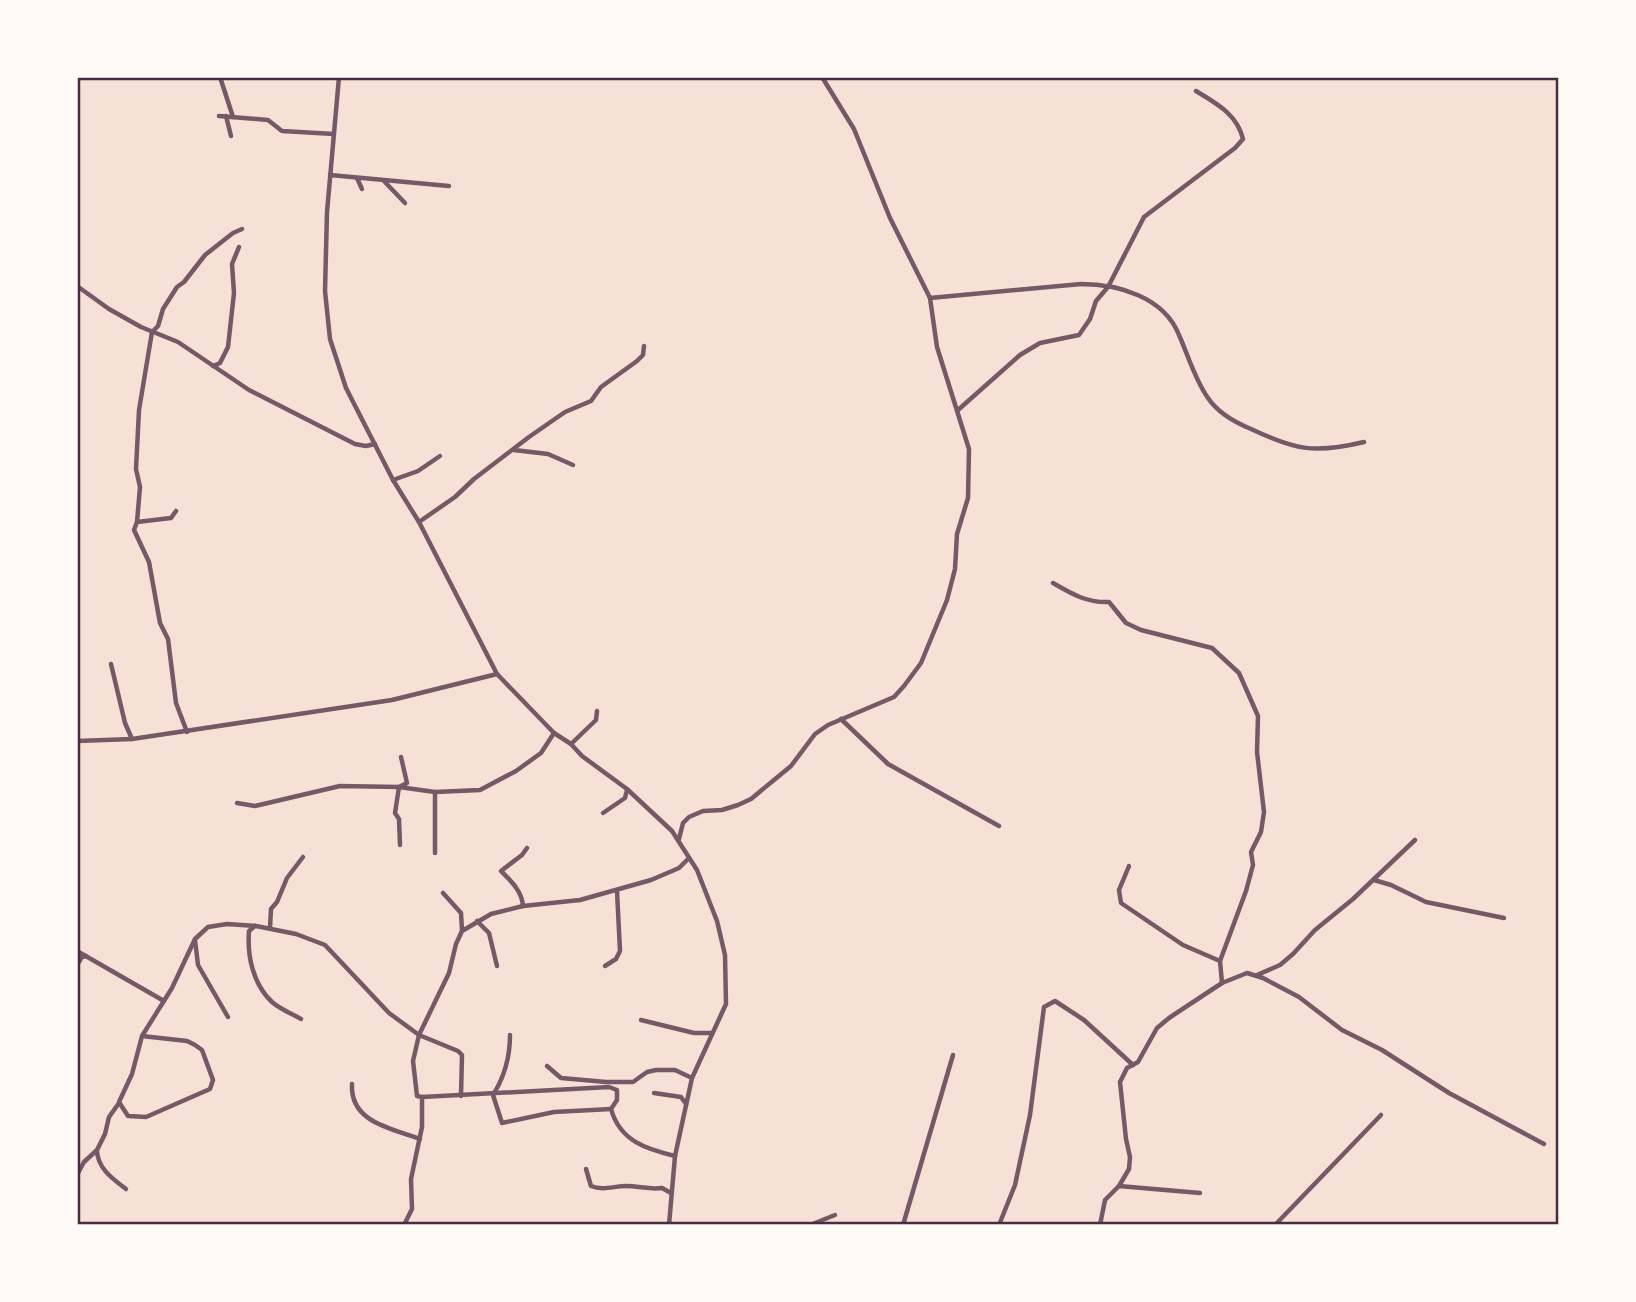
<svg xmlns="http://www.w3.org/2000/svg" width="1636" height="1302" viewBox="0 0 1636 1302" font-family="Ubuntu,sans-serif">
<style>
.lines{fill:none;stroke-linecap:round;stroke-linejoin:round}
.minor{stroke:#755966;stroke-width:4.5}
.neatline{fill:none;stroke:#4a2c40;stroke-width:2.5}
</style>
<rect width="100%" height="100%" fill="#f7e1d7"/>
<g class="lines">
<!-- minor -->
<g class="minor">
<polyline points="220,77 233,117"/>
<polyline points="339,77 327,212 325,291 330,339 346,388 393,480 419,522 497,674 554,733 571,744 582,756 627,789 672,831 697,870 717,921 725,955 726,1004 692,1078 675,1156 669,1225"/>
<polyline points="219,116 268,120 282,131 334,134"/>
<polyline points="226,116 231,136"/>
<polyline points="330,175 449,186"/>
<polyline points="357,178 362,189"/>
<polyline points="384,181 405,203"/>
<polyline points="77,286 109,309 141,327 178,342 249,390 355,444 366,446 375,444"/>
<path d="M930 298 1081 284C1118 284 1164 297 1179 335 1188 355 1195 380 1208 398 1218 413 1234 422 1251 429 1296 450 1314 454 1364 442"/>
<polyline points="213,366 220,363 228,347 234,293 232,264 239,247"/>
<path d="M958 410 1020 355 1040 343 1079 335 1090 319 1096 301 1108 287 1144 217 1235 148 1243 139C1237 114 1217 104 1196 91"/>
<polyline points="514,450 548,454 573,465"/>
<polyline points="393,480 418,471 440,456"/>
<polyline points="176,511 171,518 137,522 134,530 149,562 160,623 168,639 176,703 187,732"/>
<polyline points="137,522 140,487 136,469 139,410 152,332 158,326 163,309 177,287 184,282 205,255 233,233 242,229"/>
<polyline points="419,522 455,497 474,479 529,437 565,412 591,401 601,387 637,361 643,355 644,346"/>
<path d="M1053 583C1072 594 1087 603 1109 602L1126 623 1141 630 1212 648 1239 673 1258 716 1257 752 1264 812 1261 832 1251 852 1253 865 1246 891 1220 961 1222 983"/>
<polyline points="111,664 125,723 132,739 392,700 497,674"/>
<polyline points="841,719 888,764 999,826"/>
<polyline points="77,741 132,739"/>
<polyline points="571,744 596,720 597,711"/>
<polyline points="237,803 255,806 340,786 399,787 435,792 480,790 516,771 541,753 554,733"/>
<polyline points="603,813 625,798 627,790"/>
<polyline points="679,839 683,823 689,817 703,811 722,810 738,805 751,799 791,766 815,734 828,725 894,697 904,686 921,663 947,600 955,569 957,534 968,498 969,449 937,347 930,298 890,218 854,129 822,77"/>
<polyline points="400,845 399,819 395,813 399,787 407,783 401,757"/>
<polyline points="435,853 435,792"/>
<polyline points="1129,866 1119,890 1121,903 1183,945 1220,961"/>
<polyline points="1374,880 1391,885 1426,902 1504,918"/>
<polyline points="443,893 461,913 462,930"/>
<path d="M523 906C522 891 511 881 501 871L522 855 527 848"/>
<polyline points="477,921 489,933 497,966"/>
<path d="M255 926 249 931C247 956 253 984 272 1002 280 1009 292 1014 301 1019"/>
<polyline points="270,928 271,909 277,902 287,878 303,857"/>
<polyline points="195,940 198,965 228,1017"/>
<polyline points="77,951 164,1001"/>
<polyline points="77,965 82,957 86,956"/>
<polyline points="605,966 616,959 620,951 617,891"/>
<polyline points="1257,975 1280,965 1293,954 1315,930 1353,899 1415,840"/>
<polyline points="641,1020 694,1033 712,1033"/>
<path d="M510 1035C510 1057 505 1076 493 1095L502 1123 554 1112 611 1109"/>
<polyline points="142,1036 187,1041 195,1045 202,1050 213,1080 210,1089 146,1117 128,1116 119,1102 132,1074 142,1036 172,988 195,939 208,927 227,924 256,926 296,934 325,945 389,1013 419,1035 458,1051 462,1055 461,1096"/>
<polyline points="547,1066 561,1078 606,1082 633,1082 647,1072 656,1070 675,1070 692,1078"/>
<path d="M352 1084C350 1122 390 1128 420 1139"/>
<polyline points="654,1093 681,1097 686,1104"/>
<path d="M97 1151C98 1169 113 1179 126 1189"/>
<path d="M675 1156C646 1149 620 1141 611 1109L617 1100V1090L609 1087 422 1097 417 1096 413 1061 419 1035 449 973 456 944 462 931 491 914 523 906 580 900 651 880 679 868 689 858"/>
<path d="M586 1169 591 1186C603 1191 614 1186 626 1186 639 1186 650 1190 662 1188L671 1193"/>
<polyline points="77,1175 84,1162 97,1150 105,1134 109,1117 119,1103"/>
<polyline points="1119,1186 1129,1169 1130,1157 1126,1139 1120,1082 1127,1068 1138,1062 1157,1028 1169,1018 1222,983 1247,973 1263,978 1299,997 1342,1030 1382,1050 1449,1093 1544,1144"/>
<polyline points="404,1225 412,1209 411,1179 422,1127 422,1097"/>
<polyline points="810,1225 835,1215"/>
<polyline points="903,1225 953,1055"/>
<polyline points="999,1225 1015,1185 1030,1115 1044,1007 1055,1001 1084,1020 1133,1065"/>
<polyline points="1100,1225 1105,1200 1119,1186 1200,1193"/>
<polyline points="1275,1225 1381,1115"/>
</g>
</g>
<!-- border -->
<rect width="1636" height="1302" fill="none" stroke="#fffaf5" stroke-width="158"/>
<rect x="79" y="79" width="1478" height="1144" class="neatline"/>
</svg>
